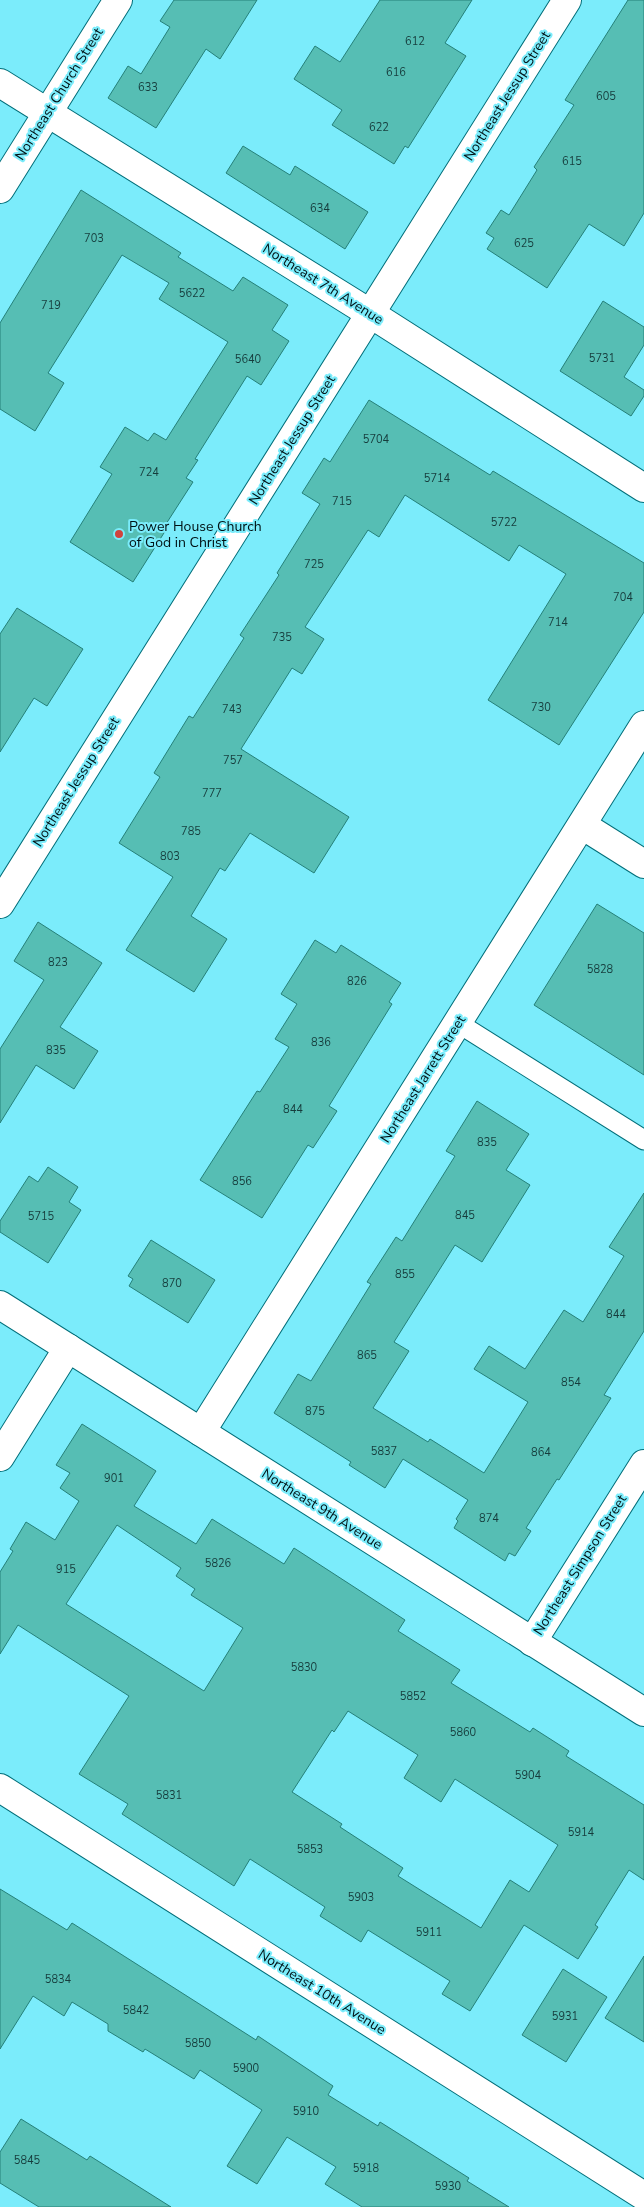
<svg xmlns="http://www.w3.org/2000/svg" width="644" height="2207" viewBox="0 0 644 2207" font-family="'Nunito Sans',sans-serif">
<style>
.building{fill:#56beb4;stroke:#258079;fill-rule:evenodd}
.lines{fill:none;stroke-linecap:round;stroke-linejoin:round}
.service-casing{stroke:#026e79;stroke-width:21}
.minor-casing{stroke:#026e79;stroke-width:30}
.service{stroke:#fff;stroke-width:19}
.minor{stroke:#fff;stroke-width:28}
.poi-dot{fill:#d1433d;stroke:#7becfb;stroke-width:2}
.labels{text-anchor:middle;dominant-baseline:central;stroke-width:4;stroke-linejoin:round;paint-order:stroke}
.number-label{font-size:11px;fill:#163c3c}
.street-label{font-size:14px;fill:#001114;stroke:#7becfb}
.poi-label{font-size:14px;fill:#001114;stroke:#7becfb;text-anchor:start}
</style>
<rect width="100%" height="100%" fill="#7becfb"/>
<!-- building -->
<g class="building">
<polygon points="174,0 257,0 220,59 206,49 156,128 108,98 128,66 141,74 170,27 160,21"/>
<polygon points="380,0 472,0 445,43 466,56 408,148 405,146 394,164 332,125 342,110 294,79 315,46 340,62"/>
<polygon points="628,0 644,0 644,213 624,246 589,224 547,288 487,249 494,238 486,233 501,210 509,215 537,170 534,167 574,105 565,100"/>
<polygon points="243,146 290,175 295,166 368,212 345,249 226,173"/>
<polygon points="81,190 181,253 178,257 233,291 243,277 288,305 272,330 289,341 261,385 247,376 195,459 198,460 186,478 193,482 166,524 169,525 133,582 70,542 112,474 100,467 125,427 148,441 154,433 166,440 228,342 159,299 169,283 122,255 48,373 64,383 35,431 0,409 0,323"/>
<polygon points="603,301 644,327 644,345 624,377 644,390 644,396 631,416 560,371"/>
<polygon points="369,400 490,475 493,471 644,563 644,612 559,745 488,700 566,574 519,545 509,561 405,495 379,537 368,530 305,627 324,639 302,674 292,668 241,749 349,817 314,873 250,833 225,871 220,868 191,916 227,939 194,992 126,950 173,877 119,843 160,777 154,773 189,716 193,718 244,638 240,635 279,575 277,573 320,504 302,493 324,458 330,462"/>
<polygon points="17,608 83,649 47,706 34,698 0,752 0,634"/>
<polygon points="597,904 644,933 644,1075 534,1005"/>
<polygon points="38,922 102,963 60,1027 98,1051 74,1089 36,1065 0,1123 0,1049 44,980 14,961"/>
<polygon points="315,940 336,953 341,945 401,983 389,1002 392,1004 329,1106 337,1111 313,1148 308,1145 262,1218 200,1180 257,1091 260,1092 289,1047 275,1039 297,1004 281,994"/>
<polygon points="477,1101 529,1134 506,1170 530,1185 482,1262 455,1245 394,1342 409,1351 373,1408 428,1442 430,1439 484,1473 528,1402 474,1369 489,1346 525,1369 564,1310 583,1322 624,1256 609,1247 644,1193 644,1331 604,1395 611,1398 559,1480 557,1479 526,1528 531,1531 515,1556 509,1553 505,1561 454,1528 458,1521 456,1519 468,1500 403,1459 385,1488 349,1465 351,1462 274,1413 298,1374 311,1381 371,1284 367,1282 396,1237 402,1241 455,1156 446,1151"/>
<polygon points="48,1167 78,1187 69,1202 81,1210 48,1263 0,1232 0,1221 29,1176 38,1182"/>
<polygon points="151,1240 215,1280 188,1323 129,1286 133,1279 128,1276"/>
<path d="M82 1424 156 1471 134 1506 196 1544 212 1519 284 1564 294 1548 405 1620 398 1631 460 1670 451 1683 530 1732 533 1728 569 1751 566 1756 644 1805V1880L629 1870 595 1925 598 1927 578 1959 524 1925 470 2011 442 1994 450 1981 368 1930 361 1942 320 1916 325 1907 250 1859 234 1886 122 1814 128 1804 79 1774 129 1696 18 1625 0 1654V1572L13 1551 10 1549 26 1522 55 1540 79 1501 60 1488 70 1473 56 1465ZM117 1525 181 1568 176 1576 195 1589 191 1595 243 1628 204 1691 66 1604ZM348 1711 418 1755 404 1778 441 1802 455 1779 558 1845 529 1892 510 1880 481 1928 398 1876 403 1868 340 1827 342 1824 292 1792 332 1730 334 1732Z"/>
<polygon points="0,1889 67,1930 72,1923 256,2040 258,2036 333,2086 328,2095 378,2126 380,2122 469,2178 467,2181 509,2207 362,2207 325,2184 336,2167 287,2137 257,2184 227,2166 262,2110 200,2070 194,2079 145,2049 143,2052 108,2031 108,2024 72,2002 64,2016 33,1996 0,2049"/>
<polygon points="644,1956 644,2042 605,2018"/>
<polygon points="563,1969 607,1997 566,2062 522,2035"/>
<polygon points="21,2119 87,2160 90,2156 171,2207 39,2207 0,2183 0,2152"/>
</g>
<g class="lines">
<defs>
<polyline id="service" points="458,1023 644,1140"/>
<g id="minor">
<polyline points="0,83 371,314 644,488"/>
<polyline points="0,189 118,0"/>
<polyline points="582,825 644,864"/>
<polyline points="0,904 567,0"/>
<polyline points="0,1305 644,1712"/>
<polyline points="201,1432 644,725"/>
<polyline points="0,1457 68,1348"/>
<polyline points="532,1642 644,1464"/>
<polyline points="0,1788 644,2196"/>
</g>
</defs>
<!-- service casing -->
<use href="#service" class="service-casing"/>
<!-- minor casing -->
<use href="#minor" class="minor-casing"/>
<!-- service -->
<use href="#service" class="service"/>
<!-- minor -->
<use href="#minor" class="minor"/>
</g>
<!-- markers -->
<circle class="poi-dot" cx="119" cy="534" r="5"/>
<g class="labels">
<!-- number labels -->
<g class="number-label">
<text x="415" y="41">612</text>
<text x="396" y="72">616</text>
<text x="148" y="87">633</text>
<text x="606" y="96">605</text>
<text x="379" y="127">622</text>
<text x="572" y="161">615</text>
<text x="320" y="208">634</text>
<text x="94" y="238">703</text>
<text x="524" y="243">625</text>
<text x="192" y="293">5622</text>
<text x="51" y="305">719</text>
<text x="602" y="358">5731</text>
<text x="248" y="359">5640</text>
<text x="376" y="439">5704</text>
<text x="149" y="472">724</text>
<text x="437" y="478">5714</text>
<text x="342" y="501">715</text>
<text x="504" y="522">5722</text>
<text x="314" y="564">725</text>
<text x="623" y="597">704</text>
<text x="558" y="622">714</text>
<text x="282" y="637">735</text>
<text x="541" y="707">730</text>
<text x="232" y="709">743</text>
<text x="233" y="760">757</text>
<text x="212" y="793">777</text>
<text x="191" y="831">785</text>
<text x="170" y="856">803</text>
<text x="58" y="962">823</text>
<text x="600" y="969">5828</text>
<text x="357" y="981">826</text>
<text x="321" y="1042">836</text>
<text x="56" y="1050">835</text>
<text x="293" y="1109">844</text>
<text x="487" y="1142">835</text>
<text x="242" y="1181">856</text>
<text x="465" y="1215">845</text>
<text x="41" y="1216">5715</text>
<text x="405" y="1274">855</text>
<text x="172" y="1283">870</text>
<text x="616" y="1314">844</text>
<text x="367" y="1355">865</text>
<text x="571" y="1382">854</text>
<text x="315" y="1411">875</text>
<text x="384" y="1451">5837</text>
<text x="541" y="1452">864</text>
<text x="114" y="1478">901</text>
<text x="489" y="1518">874</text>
<text x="218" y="1563">5826</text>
<text x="66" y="1569">915</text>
<text x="304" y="1667">5830</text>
<text x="413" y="1696">5852</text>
<text x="463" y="1732">5860</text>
<text x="528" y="1775">5904</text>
<text x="169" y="1795">5831</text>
<text x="581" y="1832">5914</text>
<text x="310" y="1849">5853</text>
<text x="361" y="1897">5903</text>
<text x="429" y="1932">5911</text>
<text x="58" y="1979">5834</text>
<text x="136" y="2010">5842</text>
<text x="565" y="2016">5931</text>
<text x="198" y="2043">5850</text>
<text x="246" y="2068">5900</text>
<text x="306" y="2111">5910</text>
<text x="27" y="2160">5845</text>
<text x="366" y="2168">5918</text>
<text x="448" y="2186">5930</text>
</g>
<!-- street labels -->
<g class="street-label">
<text transform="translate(59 94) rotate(-58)">Northeast Church Street</text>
<text transform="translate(507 96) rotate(-58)">Northeast Jessup Street</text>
<text transform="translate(323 284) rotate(32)">Northeast 7th Avenue</text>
<text transform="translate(292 440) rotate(-58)">Northeast Jessup Street</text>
<text transform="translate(76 782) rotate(-58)">Northeast Jessup Street</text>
<text transform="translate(423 1079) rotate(-58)">Northeast Jarrett Street</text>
<text transform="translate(322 1509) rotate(32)">Northeast 9th Avenue</text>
<text transform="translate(580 1565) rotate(-58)">Northeast Simpson Street</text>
<text transform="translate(322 1992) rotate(32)">Northeast 10th Avenue</text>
</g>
<!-- poi labels -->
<g class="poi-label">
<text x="129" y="526">Power House Church<tspan x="129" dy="16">of God in Christ</tspan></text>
</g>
</g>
</svg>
